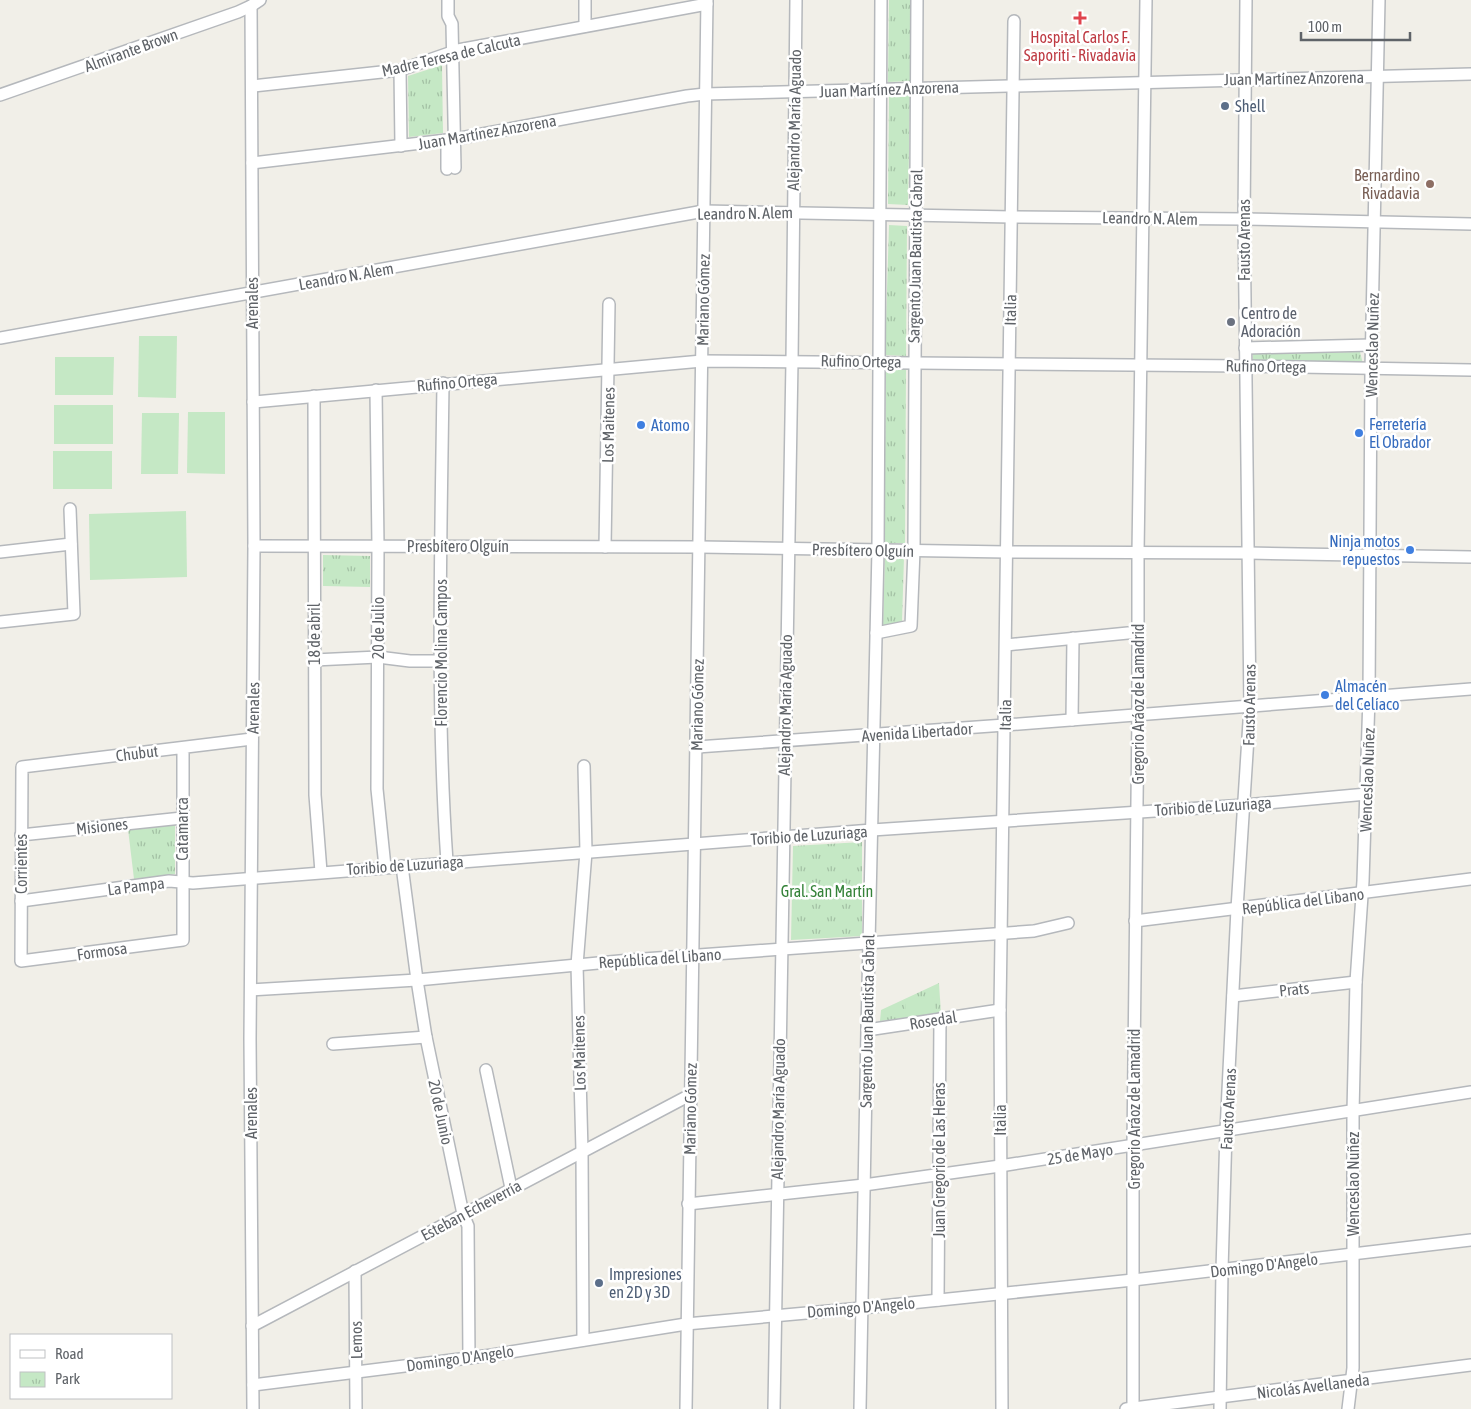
<svg xmlns="http://www.w3.org/2000/svg" width="1471" height="1409" viewBox="0 0 1471 1409" font-family="'Asap Condensed',sans-serif">
<style>
.park{fill:url(#park-tufts)}
.garden{fill:#c5e8c5}
.lines{fill:none;stroke-linecap:round;stroke-linejoin:round}
.minor-casing{stroke:#b5b8bc;stroke-width:14}
.minor{stroke:#fff;stroke-width:11}
.health-dot{fill:#e0444e;stroke:#fff;stroke-width:2}
.service-dot{fill:#5c6f8a;stroke:#fff;stroke-width:2}
.education-dot{fill:#8d6e63;stroke:#fff;stroke-width:2}
.worship-dot{fill:#6b7280;stroke:#fff;stroke-width:2}
.shop-dot{fill:#3f7fe0;stroke:#fff;stroke-width:2}
.labels{text-anchor:middle;dominant-baseline:central;stroke-width:5;stroke-linejoin:round;paint-order:stroke}
.health-label{font-size:16px;fill:#be3a42;stroke:#fff}
.street-label{font-size:16px;fill:#5f6368;stroke:#fff}
.service-label{font-size:16px;fill:#4e5e75;stroke:#fff;text-anchor:start}
.education-label{font-size:16px;fill:#785e54;stroke:#fff;text-anchor:end}
.worship-label{font-size:16px;fill:#5b616d;stroke:#fff;text-anchor:start}
.shop-label{font-size:16px;fill:#366cbe;stroke:#fff;text-anchor:start}
.park-label{font-size:16px;fill:#348238;stroke:#fff}
</style>
<defs>
<pattern id="park-tufts" width="24" height="20" patternUnits="userSpaceOnUse" patternTransform="scale(1.25)"><rect width="24" height="20" fill="#c5e8c5"/><path d="M3 7l-1-3M5 7V3M7 7l1-3M15 17l-1-3M17 17v-4M19 17l1-3" fill="none" stroke="#a3c0a4"/></pattern>
</defs>
<rect width="100%" height="100%" fill="#f1efe8"/>
<!-- park -->
<g class="park">
<polygon points="889,0 910,0 910,81 888,82"/>
<polygon points="442,65 443,133 409,137 408,76"/>
<polygon points="889,96 910,96 908,205 888,204"/>
<polygon points="889,225 907,226 906,356 885,355"/>
<polygon points="1360,352 1364,368 1253,365 1253,354"/>
<polygon points="886,368 906,369 905,543 884,543"/>
<polygon points="323,555 370,556 370,587 323,586"/>
<polygon points="885,557 904,557 902,622 883,626"/>
<polygon points="175,824 175,874 134,879 128,829"/>
<polygon points="862,842 862,936 791,940 793,846"/>
<polygon points="939,983 941,1014 880,1021 881,1010"/>
</g>
<!-- garden -->
<g class="garden">
<polygon points="139,336 177,336 176,398 138,397"/>
<polygon points="55,357 114,357 113,395 55,395"/>
<rect x="54" y="405" width="59" height="39"/>
<polygon points="188,412 225,412 225,474 187,473"/>
<polygon points="142,413 179,413 178,474 141,474"/>
<rect x="53" y="451" width="59" height="38"/>
<polygon points="186,511 187,577 90,580 89,514"/>
<polygon points="934,997 936,1012 906,1016 905,1000"/>
</g>
<g class="lines">
<defs>
<g id="minor">
<polyline points="448,0 448,16 452,24 455,168"/>
<polyline points="585,0 585,26"/>
<polyline points="251,6 254,546 250,1039 253,1409"/>
<polyline points="400,70 401,146"/>
<polyline points="253,86 400,70 458,50 707,4"/>
<polyline points="0,95 238,12 251,6 260,0"/>
<polyline points="447,141 447,169"/>
<polyline points="252,163 455,139 687,96 705,94 1471,74"/>
<polyline points="0,338 704,211 1012,217 1244,219 1471,224"/>
<polyline points="1245,348 1372,345"/>
<path d="M443 383C441 543 436 703 447 862"/>
<polyline points="376,390 378,546 377,789 385,867"/>
<polyline points="314,396 315,795 321,872"/>
<polyline points="253,402 702,361 1245,366 1471,370"/>
<polyline points="254,546 700,547 1007,552 1248,553 1471,557"/>
<polyline points="605,547 609,304"/>
<polyline points="0,552 71,544"/>
<polyline points="0,622 74,614 70,509"/>
<polyline points="876,633 911,626 914,550 917,0"/>
<polyline points="1006,645 1138,632"/>
<polyline points="314,660 378,657 410,661 441,661"/>
<polyline points="1072,720 1073,638"/>
<polyline points="697,747 1005,725 1471,689"/>
<polyline points="183,748 183,940 21,961 22,767 252,739"/>
<polyline points="21,835 182,818"/>
<polyline points="402,866 417,980 426,1037 463,1214 468,1226 469,1358"/>
<polyline points="21,901 169,881 193,883 872,830 1245,805 1367,794"/>
<polyline points="1135,921 1471,879"/>
<polyline points="251,990 417,980 630,960 1034,931 1068,923"/>
<polyline points="1233,996 1356,982"/>
<polyline points="867,1030 1000,1010"/>
<polyline points="333,1044 426,1037"/>
<polyline points="486,1070 511,1188"/>
<polyline points="688,1204 864,1185 1000,1166 1471,1092"/>
<polyline points="355,1271 356,1409"/>
<polyline points="938,1300 940,1019"/>
<polyline points="252,1326 690,1095"/>
<polyline points="583,1340 582,1151 577,965 586,852 584,766"/>
<polyline points="253,1385 492,1355 686,1324 862,1308 1133,1280 1471,1240"/>
<polyline points="686,1409 707,0"/>
<polyline points="774,1409 792,361 796,0"/>
<polyline points="860,1409 867,1030 878,550 881,0"/>
<polyline points="1002,1409 1000,1010 1014,21"/>
<polyline points="1126,1409 1471,1365"/>
<polyline points="1133,1409 1133,1146 1138,715 1138,553 1146,0"/>
<polyline points="1220,1409 1222,1270 1226,1131 1237,909 1250,706 1244,219 1246,0"/>
<polyline points="1348,1409 1353,1368 1353,1112 1356,982 1363,881 1369,697 1371,369 1379,0"/>
</g>
</defs>
<!-- minor casing -->
<use href="#minor" class="minor-casing"/>
<!-- minor -->
<use href="#minor" class="minor"/>
</g>
<!-- markers -->
<path class="health-dot" d="M1077.5 10.5h5v5h5v5h-5v5h-5v-5h-5v-5h5z"/>
<g class="service-dot">
<circle cx="1225" cy="106" r="5"/>
<circle cx="599" cy="1283" r="5"/>
</g>
<circle class="education-dot" cx="1430" cy="184" r="5"/>
<circle class="worship-dot" cx="1231" cy="322" r="5"/>
<g class="shop-dot">
<circle cx="641" cy="425" r="5"/>
<circle cx="1359" cy="433" r="5"/>
<circle cx="1410" cy="550" r="5"/>
<circle cx="1325" cy="695" r="5"/>
</g>
<g class="labels">
<!-- health labels -->
<g class="health-label">
<text x="1080" y="37">Hospital Carlos F.<tspan x="1080" dy="18">Saporiti - Rivadavia</tspan></text>
</g>
<!-- street labels -->
<g class="street-label">
<text transform="translate(131 50) rotate(-20)">Almirante Brown</text>
<text transform="translate(451 55) rotate(-13)">Madre Teresa de Calcuta</text>
<text transform="translate(1294 78) rotate(-1)">Juan Martínez Anzorena</text>
<text transform="translate(889 89) rotate(-2)">Juan Martínez Anzorena</text>
<text transform="translate(794 120) rotate(-89)">Alejandro María Aguado</text>
<text transform="translate(487 132) rotate(-10)">Juan Martínez Anzorena</text>
<text transform="translate(745 213) rotate(-1)">Leandro N. Alem</text>
<text transform="translate(1150 218) rotate(1)">Leandro N. Alem</text>
<text transform="translate(1244 240) rotate(-90)">Fausto Arenas</text>
<text transform="translate(915 256) rotate(-89)">Sargento Juan Bautista Cabral</text>
<text transform="translate(346 276) rotate(-10)">Leandro N. Alem</text>
<text transform="translate(703 300) rotate(-89)">Mariano Gómez</text>
<text transform="translate(252 303) rotate(-90)">Arenales</text>
<text transform="translate(1010 310) rotate(-89)">Italia</text>
<text transform="translate(1372 345) rotate(-89)">Wenceslao Nuñez</text>
<text transform="translate(861 361) rotate(1)">Rufino Ortega</text>
<text transform="translate(1266 366) rotate(1)">Rufino Ortega</text>
<text transform="translate(457 382) rotate(-5)">Rufino Ortega</text>
<text transform="translate(608 425) rotate(-89)">Los Maitenes</text>
<text x="458" y="546">Presbítero Olguín</text>
<text transform="translate(863 550) rotate(1)">Presbítero Olguín</text>
<text transform="translate(378 628) rotate(-90)">20 de Julio</text>
<text transform="translate(314 634) rotate(-90)">18 de abril</text>
<text transform="translate(441 653) rotate(-90)">Florencio Molina Campos</text>
<text transform="translate(1138 704) rotate(-90)">Gregorio Aráoz de Lamadrid</text>
<text transform="translate(697 705) rotate(-89)">Mariano Gómez</text>
<text transform="translate(785 705) rotate(-89)">Alejandro María Aguado</text>
<text transform="translate(1249 705) rotate(-89)">Fausto Arenas</text>
<text transform="translate(253 708) rotate(-89)">Arenales</text>
<text transform="translate(1005 715) rotate(-89)">Italia</text>
<text transform="translate(917 732) rotate(-4)">Avenida Libertador</text>
<text transform="translate(137 753) rotate(-7)">Chubut</text>
<text transform="translate(1367 780) rotate(-88)">Wenceslao Nuñez</text>
<text transform="translate(1213 806) rotate(-4)">Toribio de Luzuriaga</text>
<text transform="translate(102 826) rotate(-6)">Misiones</text>
<text transform="translate(182 829) rotate(-90)">Catamarca</text>
<text transform="translate(809 835) rotate(-4)">Toribio de Luzuriaga</text>
<text transform="translate(21 864) rotate(-90)">Corrientes</text>
<text transform="translate(405 865) rotate(-4)">Toribio de Luzuriaga</text>
<text transform="translate(136 886) rotate(-7)">La Pampa</text>
<text transform="translate(1303 901) rotate(-7)">República del Libano</text>
<text transform="translate(102 951) rotate(-8)">Formosa</text>
<text transform="translate(660 958) rotate(-4)">República del Libano</text>
<text transform="translate(1294 989) rotate(-6)">Prats</text>
<text transform="translate(933 1020) rotate(-9)">Rosedal</text>
<text transform="translate(867 1021) rotate(-89)">Sargento Juan Bautista Cabral</text>
<text transform="translate(579 1053) rotate(-91)">Los Maitenes</text>
<text transform="translate(690 1109) rotate(-89)">Mariano Gómez</text>
<text transform="translate(778 1109) rotate(-89)">Alejandro María Aguado</text>
<text transform="translate(1134 1109) rotate(-90)">Gregorio Aráoz de Lamadrid</text>
<text transform="translate(1228 1109) rotate(-87)">Fausto Arenas</text>
<text transform="translate(441 1112) rotate(78)">20 de Junio</text>
<text transform="translate(251 1113) rotate(-90)">Arenales</text>
<text transform="translate(1000 1120) rotate(-90)">Italia</text>
<text transform="translate(1080 1154) rotate(-9)">25 de Mayo</text>
<text transform="translate(939 1160) rotate(-90)">Juan Gregorio de Las Heras</text>
<text transform="translate(1353 1184) rotate(-90)">Wenceslao Nuñez</text>
<text transform="translate(471 1210) rotate(-28)">Esteban Echeverría</text>
<text transform="translate(1264 1265) rotate(-7)">Domingo D'Angelo</text>
<text transform="translate(861 1307) rotate(-5)">Domingo D'Angelo</text>
<text transform="translate(356 1340) rotate(-91)">Lemos</text>
<text transform="translate(460 1358) rotate(-8)">Domingo D'Angelo</text>
<text transform="translate(1313 1386) rotate(-7)">Nicolás Avellaneda</text>
</g>
<!-- service labels -->
<g class="service-label">
<text x="1235" y="106">Shell</text>
<text x="609" y="1274">Impresiones<tspan x="609" dy="18">en 2D y 3D</tspan></text>
</g>
<!-- education labels -->
<g class="education-label">
<text x="1420" y="175">Bernardino<tspan x="1420" dy="18">Rivadavia</tspan></text>
</g>
<!-- worship labels -->
<g class="worship-label">
<text x="1241" y="313">Centro de<tspan x="1241" dy="18">Adoración</tspan></text>
</g>
<!-- shop labels -->
<g class="shop-label">
<text x="1369" y="424">Ferretería<tspan x="1369" dy="18">El Obrador</tspan></text>
<text x="651" y="425">Atomo</text>
<text x="1400" y="541" text-anchor="end">Ninja motos<tspan x="1400" dy="18">repuestos</tspan></text>
<text x="1335" y="686">Almacén<tspan x="1335" dy="18">del Celíaco</tspan></text>
</g>
<!-- park labels -->
<g class="park-label">
<text x="827" y="891">Gral. San Martín</text>
</g>
</g>
<!-- legend -->
<rect x="10" y="1334" width="162" height="65" fill="#ffffff" stroke="#bfc1c3"/>
<rect x="20" y="1350" width="25" height="8" fill="#ffffff" stroke="#bfc1c3"/>
<text x="55" y="1359" font-size="15" fill="#5f6368">Road</text>
<rect x="20" y="1372" width="25" height="15" fill="url(#park-tufts)" stroke="#bfc1c3"/>
<text x="55" y="1384" font-size="15" fill="#5f6368">Park</text>
<!-- scale -->
<path d="M1301 32v8h109v-8" fill="none" stroke="#5f6368" stroke-width="2.5"/>
<text x="1308" y="32" font-size="15" fill="#5f6368" stroke="#ffffff" stroke-width="4" paint-order="stroke">100 m</text>
</svg>
